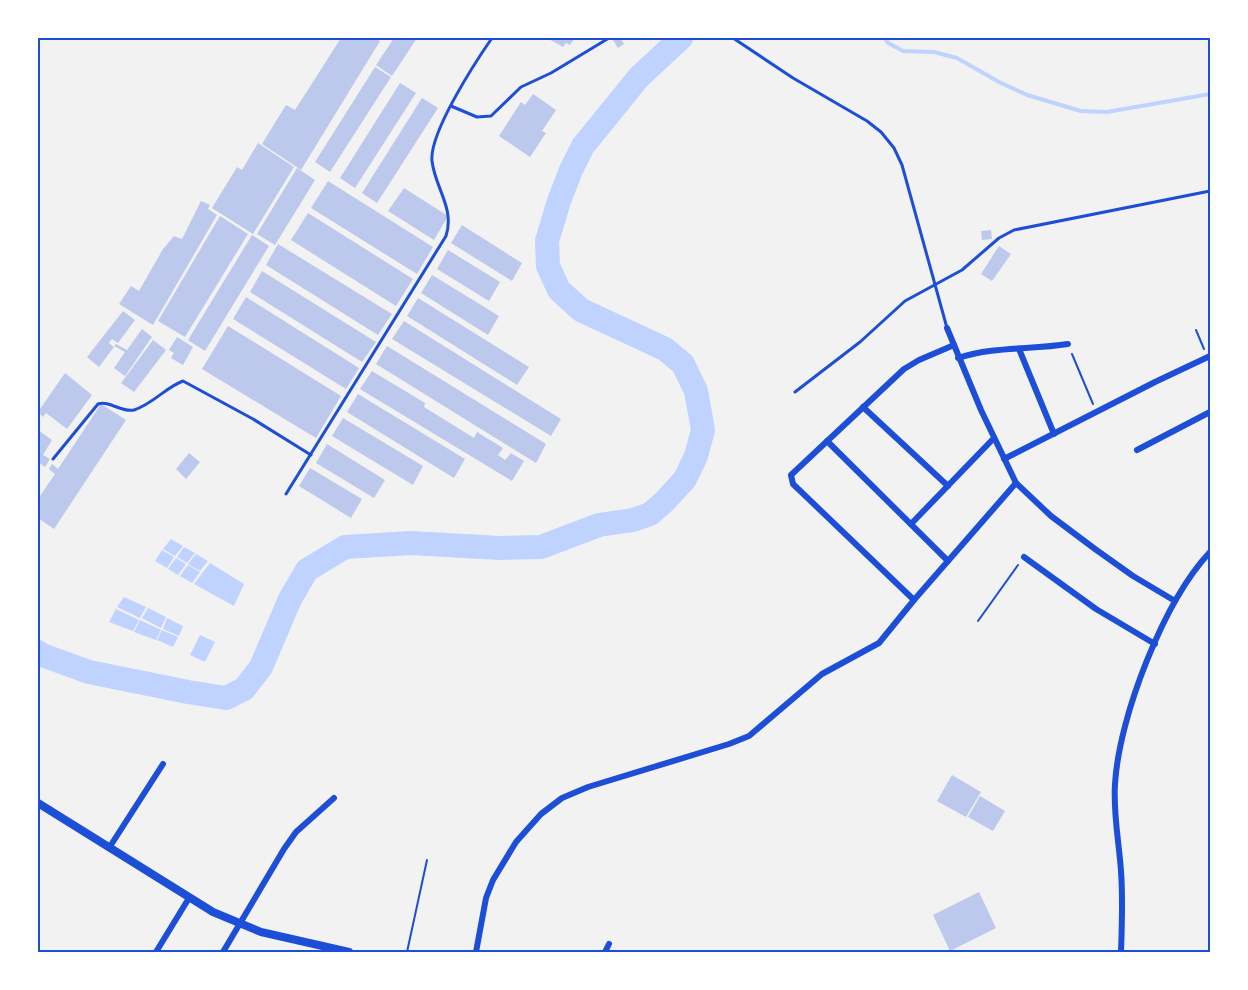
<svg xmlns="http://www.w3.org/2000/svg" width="1248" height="990" viewBox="0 0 1248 990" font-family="'Public Sans',sans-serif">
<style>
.water{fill:#bfd3fe}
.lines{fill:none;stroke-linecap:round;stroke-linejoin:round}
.stream{stroke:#bfd3fe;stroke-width:4}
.river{stroke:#bfd3fe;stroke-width:24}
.building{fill:#bdc9ec}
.path{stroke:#1d4ed8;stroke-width:2}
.service{stroke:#1d4ed8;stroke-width:3}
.minor{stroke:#1d4ed8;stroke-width:6}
.tertiary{stroke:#1d4ed8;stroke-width:8}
.neatline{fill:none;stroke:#1d4ed8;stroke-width:2}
</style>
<rect width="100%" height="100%" fill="#f2f2f2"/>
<!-- water -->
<g class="water">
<polygon points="171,539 183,546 175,556 163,549"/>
<polygon points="184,547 195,553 187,563 177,557"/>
<polygon points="162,550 174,557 167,568 155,561"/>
<polygon points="196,554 208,561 200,571 188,564"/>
<polygon points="176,558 186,564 178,575 168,569"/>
<polygon points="210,563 244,584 234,606 194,584"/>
<polygon points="188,565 200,572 192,583 180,576"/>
<polygon points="124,597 146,607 140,618 117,607"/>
<polygon points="148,608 166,617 161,628 142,618"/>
<polygon points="116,609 139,620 133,631 109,622"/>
<polygon points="167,618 183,626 179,636 163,629"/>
<polygon points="140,620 161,630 156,640 134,632"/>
<polygon points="162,630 178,637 173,647 157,640"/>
<polygon points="200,635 215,642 205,662 190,655"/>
</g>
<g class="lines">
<!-- stream -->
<polyline class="stream" points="885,38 888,43 903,51 934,52 957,58 999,82 1027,95 1081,111 1107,112 1210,94"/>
<!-- river -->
<polyline class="river" points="38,652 42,655 89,672 188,692 226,698 244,689 261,667 290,599 307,570 345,547 411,543 500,548 541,547 599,525 633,520 650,514 664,502 685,479 696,456 703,430 696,391 683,364 665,349 581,310 559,290 548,266 547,241 559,201 571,170 583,146 639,77 681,38"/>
</g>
<!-- building -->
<g class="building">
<polygon points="341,38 374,38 380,41 301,170 262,144 286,105 295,110"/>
<polygon points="394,38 417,38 392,76 376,65"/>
<polygon points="547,38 575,38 570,45 566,43 563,47"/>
<polygon points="617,38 620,38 624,44 618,48 613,40"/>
<polygon points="375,67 391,77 330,172 315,162"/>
<polygon points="400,83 416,93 355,188 340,178"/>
<polygon points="533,94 556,110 542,131 546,133 530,157 499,136 521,102 525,105"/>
<polygon points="422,98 438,108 377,203 362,193"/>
<polygon points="258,143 294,167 253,234 212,208 237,167 242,170"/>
<polygon points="297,168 315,180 275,245 257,234"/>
<polygon points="328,181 433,247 417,274 311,208"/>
<polygon points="404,188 448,216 434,240 388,211"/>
<polygon points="201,201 210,205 208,209 217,215 153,325 119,304 131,286 139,291 163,249 174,236 182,239"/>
<polygon points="308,213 413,279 396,306 291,240"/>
<polygon points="220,216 248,234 185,337 158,321"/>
<polygon points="462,225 522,263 512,281 451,243"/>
<polygon points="991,230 992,239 982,240 981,231"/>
<polygon points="252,235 269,246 205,351 188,340"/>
<polygon points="278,244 392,314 378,335 266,265"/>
<polygon points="999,246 1011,254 992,281 981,274"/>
<polygon points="448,250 500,282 489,301 437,269"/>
<polygon points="262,271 376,342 362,362 250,292"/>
<polygon points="432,275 499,316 488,335 421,293"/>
<polygon points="246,297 359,368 346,389 233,319"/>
<polygon points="418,298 529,367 517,385 407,316"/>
<polygon points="123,311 135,320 118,343 112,339 109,343 114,347 99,367 87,357"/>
<polygon points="404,321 561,419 551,436 392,339"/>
<polygon points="228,326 341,396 316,438 202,369"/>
<polygon points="142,329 152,337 125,376 114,368 125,352 114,346 116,344 127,350"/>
<polygon points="177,337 193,347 183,365 171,358 174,353 169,350"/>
<polygon points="153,340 166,350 134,392 121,383"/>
<polygon points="387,346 546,444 536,463 376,364"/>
<polygon points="372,371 425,403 424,407 474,438 477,432 503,448 498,455 505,460 511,453 524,461 512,481 360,389"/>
<polygon points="65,373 92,395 67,429 46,413 43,417 38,412"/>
<polygon points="358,394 465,459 454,478 347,412"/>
<polygon points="101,404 126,420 54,529 38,518 38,499 55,474 49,469 52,464 58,469"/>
<polygon points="343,418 423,466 413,485 332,436"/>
<polygon points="38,430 52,440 43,455 50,459 45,467 38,462"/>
<polygon points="327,444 385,480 374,498 316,463"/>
<polygon points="189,453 200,462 186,479 176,469"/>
<polygon points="310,468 362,499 351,518 299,486"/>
<polygon points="952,775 981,792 966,817 937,801"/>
<polygon points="980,796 1005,811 993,831 968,817"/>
<polygon points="979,892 996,928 950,951 933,915"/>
</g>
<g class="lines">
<!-- path -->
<g class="path">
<polyline points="1196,330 1204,349"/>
<polyline points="1072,354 1093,404"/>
<polyline points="978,621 1018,565"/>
<polyline points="407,952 427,860"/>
</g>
<!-- service -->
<g class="service">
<polyline points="733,38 793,78 867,121 881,132 894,148 902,165 947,328"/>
<polyline points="451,106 477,117 491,116 521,87 551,73 609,38"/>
<polyline points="795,392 860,342 905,301 962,270 999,238 1014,230 1210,191"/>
<path d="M53 459 98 404C110 400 121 413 134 410 153 404 166 387 183 381L253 419 311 455"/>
<path d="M286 494 446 236C455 208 435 188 432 161 429 133 476 61 492 38"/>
</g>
<!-- minor -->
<g class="minor">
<polyline points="947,328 981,410 1016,483 1051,516 1095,549 1133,576 1175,601"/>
<polyline points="1019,349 1054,434"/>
<path d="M958 358C994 346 1031 350 1068 344"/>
<polyline points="863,407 948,486"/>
<polyline points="827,441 948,561"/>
<polyline points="1137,450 1210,412"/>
<polyline points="1004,459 1155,382 1210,356"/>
<polyline points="911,524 994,438"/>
<polyline points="1024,557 1096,609 1155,644"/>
<polyline points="914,600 793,484 791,475 904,369 919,360 954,345"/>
<polyline points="109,848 163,764"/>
<polyline points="156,952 189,898"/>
<polyline points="223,952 284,849 296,832 334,798"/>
<polyline points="476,952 486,898 493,880 516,842 541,814 562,798 588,787 729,744 749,736 822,674 879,643 914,600 1016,483"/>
<polyline points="605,952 609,944"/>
<path d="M1121 952C1122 925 1123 898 1121 871 1119 842 1113 813 1115 784 1119 716 1164 601 1210 552"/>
</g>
<!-- tertiary -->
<polyline class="tertiary" points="38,803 213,912 261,932 349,952"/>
</g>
<!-- border -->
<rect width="1248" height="990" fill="none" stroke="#ffffff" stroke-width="78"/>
<rect x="39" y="39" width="1170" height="912" class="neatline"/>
</svg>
